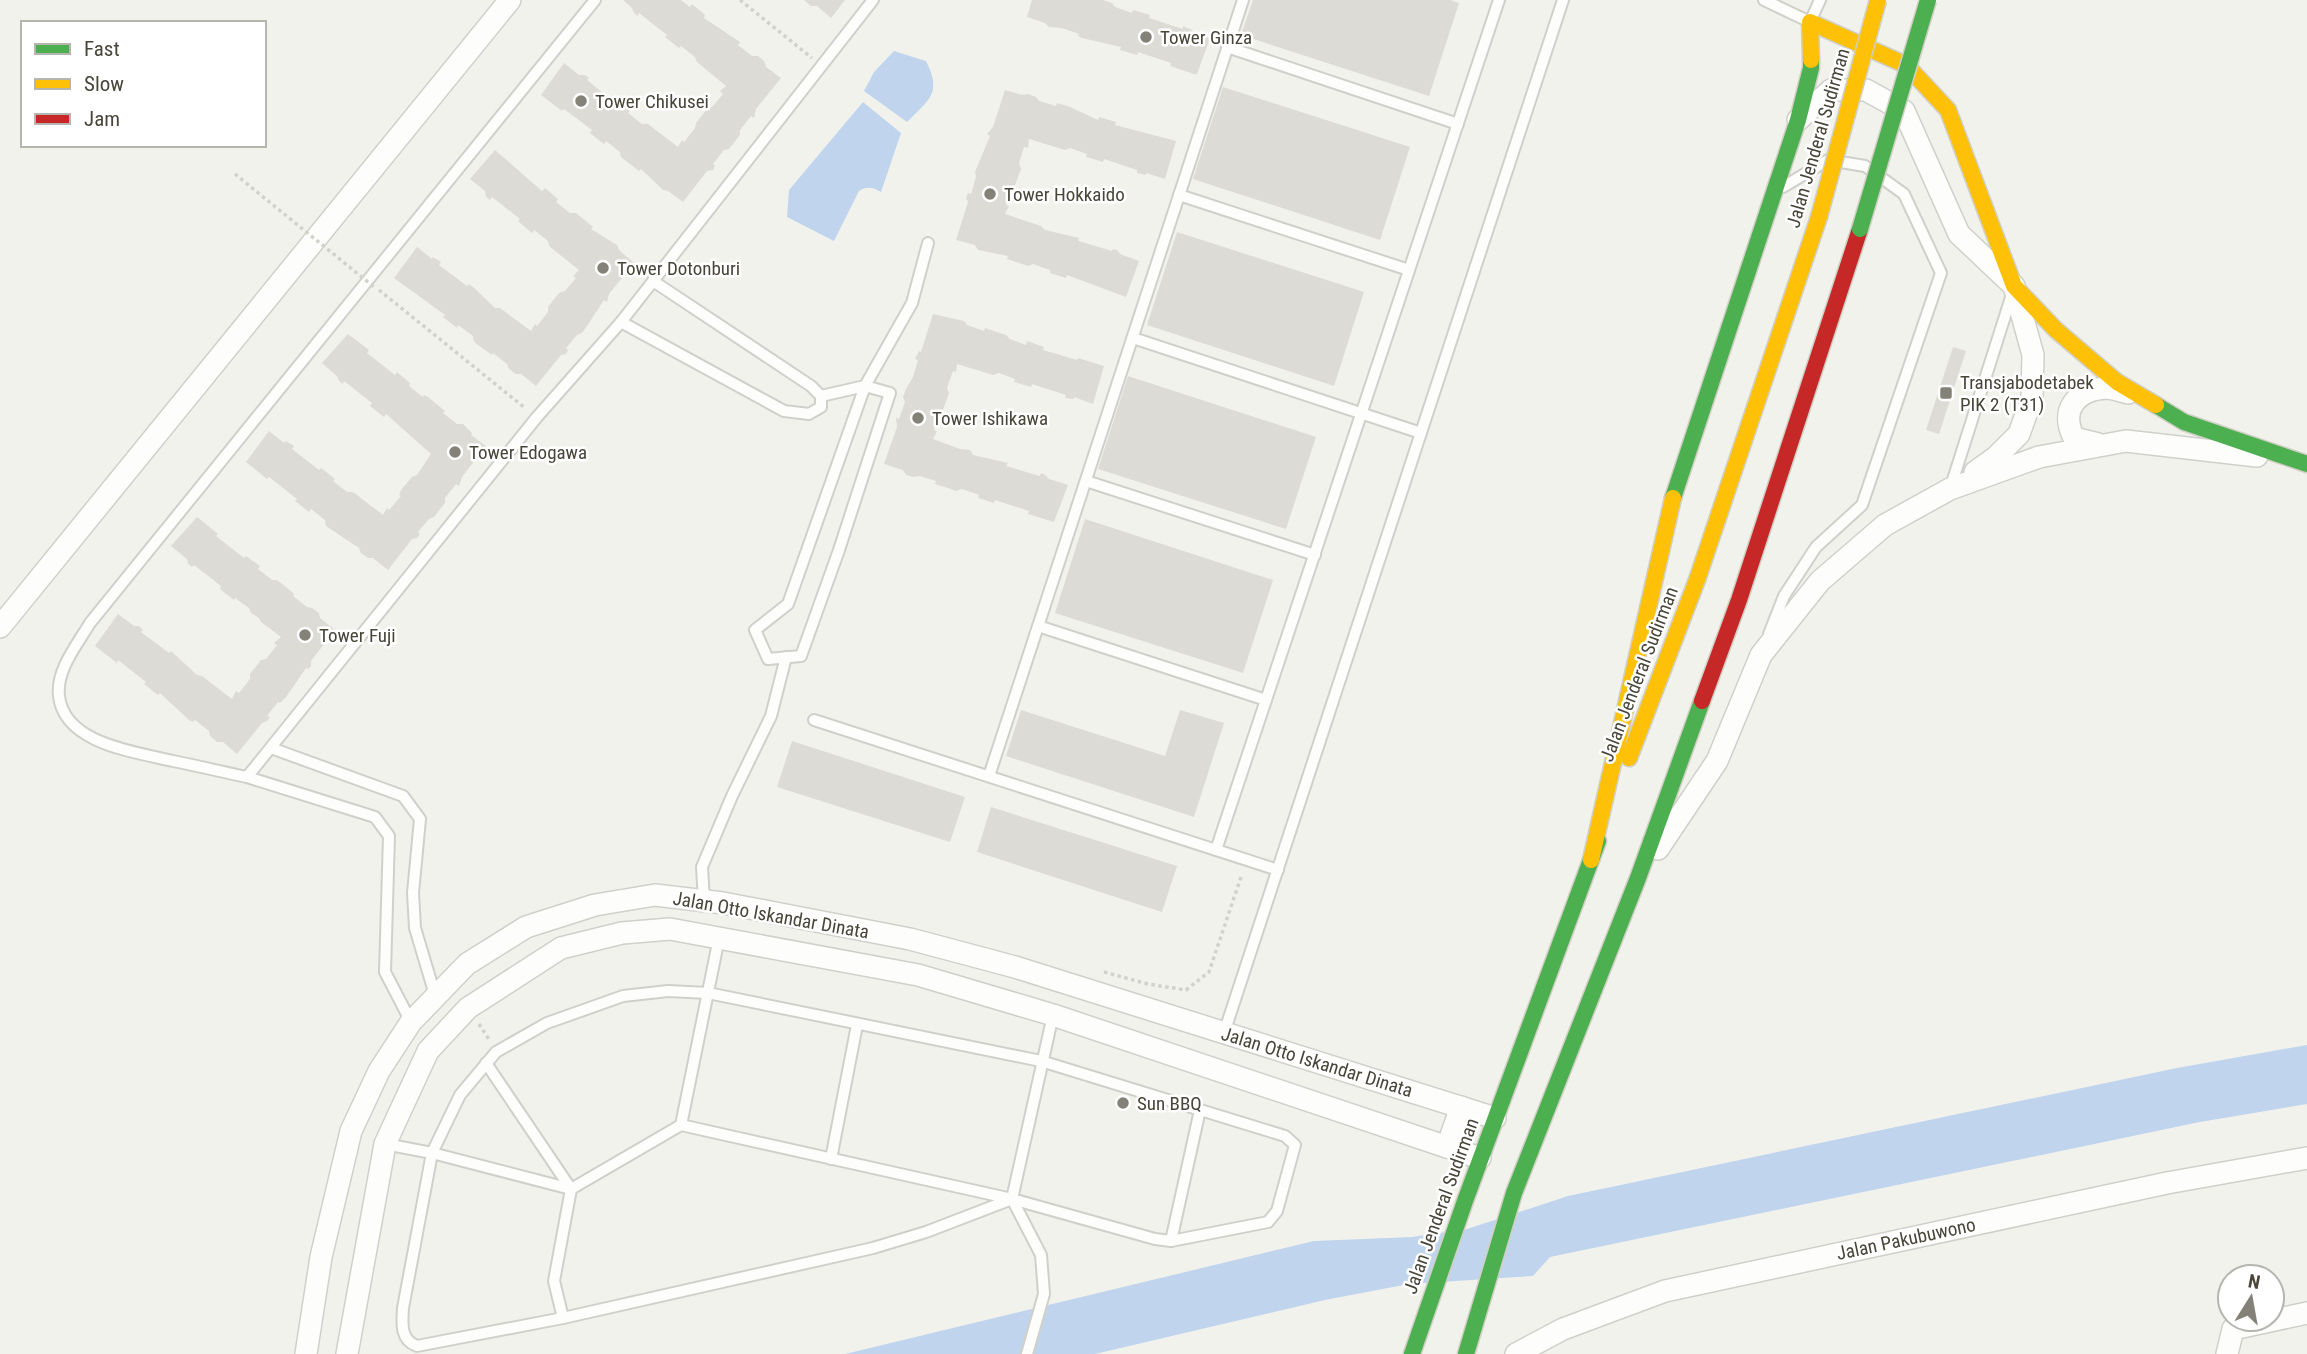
<svg xmlns="http://www.w3.org/2000/svg" width="2307" height="1354" viewBox="0 0 2307 1354" font-family="'Roboto Condensed',sans-serif">
<style>
.water{fill:#c0d5ed}
.building{fill:#dcdbd6}
.lines{fill:none;stroke-linecap:round;stroke-linejoin:round}
.lane-casing{stroke:#d0d0cb;stroke-width:14}
.street-casing{stroke:#d0d0cb;stroke-width:24}
.fast-casing{stroke:#d0cfc4;stroke-width:19}
.slow-casing{stroke:#d0cfc4;stroke-width:19}
.jam-casing{stroke:#d0cfc4;stroke-width:19}
.path{stroke:#d2d2cb;stroke-width:3.5;stroke-dasharray:3.5 3.5;stroke-linecap:butt}
.lane{stroke:#fdfdfc;stroke-width:10}
.street{stroke:#fdfdfc;stroke-width:21}
.fast{stroke:#4caf50;stroke-width:16}
.slow{stroke:#ffc107;stroke-width:16}
.jam{stroke:#c62828;stroke-width:16}
.fast-bridge-casing{stroke:#d0cfc4;stroke-width:19;stroke-linecap:butt}
.slow-bridge-casing{stroke:#d0cfc4;stroke-width:19;stroke-linecap:butt}
.path-bridge{stroke:#d2d2cb;stroke-width:3.5;stroke-dasharray:3.5 3.5;stroke-linecap:butt}
.fast-bridge{stroke:#4caf50;stroke-width:16}
.slow-bridge{stroke:#ffc107;stroke-width:16}
.poi-dot{fill:#848278;stroke:#fff;stroke-width:2.5}
.labels{text-anchor:middle;dominant-baseline:central;stroke-width:5;stroke-linejoin:round;paint-order:stroke}
.poi-label{font-size:19px;fill:#484539;stroke:#fff;text-anchor:start}
.street-label{font-size:19px;fill:#484539;stroke:#fff}
</style>
<rect width="100%" height="100%" fill="#f2f2ed"/>
<!-- water -->
<g class="water">
<path d="M894 51 926 61C942 93 930 99 907 122L864 91 874 72Z"/>
<path d="M863 102 901 133 881 192C872 187 867 186 859 191L834 241 787 217 789 190Z"/>
<polygon points="2307,1045 2307,1104 2200,1122 1550,1257 1533,1276 1409,1284 1325,1300 1095,1354 845,1354 1314,1241 1412,1237 1467,1229 1568,1196 2177,1068"/>
</g>
<!-- building -->
<g class="building">
<polygon points="623,0 681,0 690,7 692,4 705,15 704,18 740,42 738,45 752,56 758,56 764,61 766,67 781,78 756,109 754,118 751,116 740,130 740,135 729,149 724,150 713,164 715,166 713,170 707,171 683,202 668,191 663,190 641,169 639,171 621,157 620,152 606,141 604,144 600,141 590,133 592,130 564,109 562,111 541,95 564,63 579,75 585,75 589,78 587,80 614,102 616,100 627,108 630,111 628,113 642,124 648,124 678,147 682,140 684,142 695,128 696,123 707,109 712,107 723,94 720,91 726,86 697,62 695,57 681,46 679,48 665,37 667,35 639,13 638,16 634,13 632,8"/>
<polygon points="804,0 845,0 831,18 817,6 811,6"/>
<polygon points="1032,0 1103,0 1112,3 1115,7 1132,13 1133,10 1150,15 1149,18 1183,29 1183,26 1192,30 1191,32 1210,38 1197,74 1194,74 1170,66 1171,63 1138,52 1137,55 1120,50 1121,47 1082,38 1078,36 1079,34 1062,28 1049,27 1045,23 1027,17"/>
<polygon points="1253,0 1450,0 1459,3 1429,96 1241,35"/>
<polygon points="1223,87 1410,147 1380,240 1193,179"/>
<polygon points="1005,90 1022,95 1028,94 1036,97 1039,101 1056,106 1057,103 1070,107 1098,120 1099,117 1116,122 1115,125 1176,141 1165,179 1146,173 1146,175 1137,173 1137,170 1104,159 1103,162 1090,158 1086,157 1087,154 1070,148 1065,150 1029,139 1028,148 1024,147 1019,163 1021,169 1015,185 1011,188 1006,205 1009,206 1005,214 1041,226 1045,230 1079,238 1078,241 1112,251 1113,249 1117,250 1120,254 1139,261 1126,297 1067,275 1066,278 1050,273 1050,270 1033,264 1028,266 1007,259 1008,256 978,250 975,245 956,240 968,202 966,198 968,193 971,194 976,177 975,172 990,136 987,134 993,127"/>
<polygon points="495,150 542,191 545,188 558,199 556,202 570,213 576,213 593,227 591,229 617,245 619,250 634,263 609,294 607,302 604,300 587,326 582,333 577,335 566,348 568,350 566,354 561,355 536,386 521,374 516,374 509,369 507,364 493,353 492,355 474,342 473,336 458,325 457,328 443,317 445,315 394,278 417,247 432,259 433,257 441,262 439,265 467,286 469,284 473,287 495,308 500,308 531,331 535,324 537,326 548,312 548,307 559,293 565,291 576,278 573,276 579,270 549,246 548,241 534,230 532,233 518,221 520,219 492,197 490,200 486,197 485,191 470,179"/>
<polygon points="1177,232 1364,292 1334,386 1147,325"/>
<polygon points="933,314 964,321 967,325 984,331 985,328 1006,335 1010,339 1026,345 1027,341 1044,347 1043,350 1077,360 1078,358 1104,366 1093,404 1074,397 1074,399 1065,398 1066,395 1032,384 1031,387 1014,382 1015,379 999,373 993,375 957,364 956,372 953,371 947,388 949,393 943,410 939,413 934,430 937,431 933,439 960,449 970,450 973,455 1008,463 1006,466 1040,476 1041,473 1045,475 1049,479 1068,485 1054,522 1028,514 1029,511 995,500 994,503 978,498 979,495 962,489 956,491 948,488 935,484 936,481 919,476 914,477 906,475 903,470 884,464 897,427 896,418 899,419 905,402 903,397 906,389 913,377 918,360 915,359 919,351 921,352"/>
<polygon points="348,334 369,350 367,353 395,375 397,372 410,383 409,386 423,397 424,395 428,397 445,411 443,413 457,424 463,424 472,433 471,435 486,446 462,477 459,486 456,484 445,498 445,503 434,517 429,519 418,532 420,534 417,538 412,539 388,570 373,558 368,558 361,553 359,548 326,526 325,520 311,509 309,512 295,501 297,499 269,477 267,479 246,462 269,431 284,443 286,441 294,446 292,449 319,470 321,468 325,471 335,479 333,481 347,492 353,492 383,515 387,508 389,510 401,496 399,495 401,490 412,477 417,475 431,454 386,414 384,417 370,406 372,403 344,381 343,384 339,381 337,376 322,363"/>
<polygon points="1953,347 1966,351 1939,434 1926,430"/>
<polygon points="1128,376 1316,437 1286,529 1098,469"/>
<polygon points="197,517 218,534 216,536 244,558 246,556 260,566 258,569 272,580 277,580 291,591 294,594 293,596 307,607 312,608 319,613 320,618 335,630 311,661 311,666 308,669 306,668 286,697 280,703 278,702 267,716 270,717 267,721 262,723 237,754 223,742 217,742 210,736 209,731 195,720 193,722 189,720 160,693 158,695 144,684 146,682 118,660 117,663 95,646 118,614 134,626 139,626 143,630 141,632 169,653 171,651 197,675 202,676 232,699 236,691 239,693 250,679 250,674 261,660 266,659 277,645 274,643 281,637 261,622 259,618 251,613 249,608 235,598 234,600 230,597 220,589 221,586 194,565 192,567 188,564 187,559 171,546"/>
<polygon points="1085,519 1273,580 1243,673 1055,613"/>
<polygon points="1021,710 1165,756 1180,710 1224,723 1194,817 1006,756"/>
<polygon points="792,741 965,797 950,842 777,787"/>
<polygon points="991,807 1177,866 1162,912 977,852"/>
</g>
<g class="lines">
<defs>
<g id="lane">
<path d="M595 0 90 623C77 645 56 670 59 696 64 744 136 752 173 761 198 766 223 772 247 777L537 417 621 322 873 0"/>
<polyline points="1764,0 1810,22 1820,0"/>
<polyline points="1227,47 1458,124"/>
<polyline points="1179,195 1409,270"/>
<polyline points="621,322 784,411 809,414 821,407 821,396 811,386 653,281"/>
<polyline points="1133,338 1421,433"/>
<polyline points="821,396 865,386 890,393 839,550 801,656 768,659 755,630 788,604 865,386 912,303 928,243"/>
<polyline points="1086,481 1315,555"/>
<polyline points="1950,489 2013,291"/>
<polyline points="1038,626 1266,700"/>
<polyline points="1769,634 1784,596 1816,547 1862,505 1941,273 1904,194 1865,166 1828,160 1783,187"/>
<polyline points="814,720 1278,870"/>
<polyline points="271,748 403,796 420,819 413,893 415,928 435,995"/>
<polyline points="989,776 1243,0"/>
<polyline points="247,777 375,817 389,836 385,972 411,1022"/>
<polyline points="1216,850 1499,0"/>
<polyline points="704,901 702,867 732,796 771,716 786,657"/>
<polyline points="1224,1033 1563,0"/>
<polyline points="486,1063 571,1189 554,1281 563,1318"/>
<polyline points="681,1125 719,938"/>
<path d="M385 1144 432 1153 571 1189 681 1125 1012 1199 1155 1239 1171 1241 1268 1222 1277 1211 1295 1145 1285 1136 1041 1061 708 993 668 991 623 996 547 1023 496 1052 460 1095 432 1153 403 1308C402 1323 400 1340 417 1346L563 1318 873 1248 926 1232 1012 1199"/>
<polyline points="831,1159 857,1025"/>
<polyline points="1171,1241 1200,1110"/>
<polyline points="1027,1354 1044,1294 1041,1255 1012,1199 1053,1015"/>
</g>
<g id="street">
<polyline points="1798,120 1831,90 1866,90 1904,111 1959,234 2014,286 2033,355 2032,398 2019,434 1996,457 1975,472"/>
<path d="M2098 444 2074 438C2060 411 2075 390 2106 388 2112 388 2121 391 2128 393"/>
<polyline points="0,627 510,0"/>
<polyline points="1658,849 1717,761 1761,655 1820,581 1885,525 1950,489 2039,457 2126,441 2257,456"/>
<polyline points="1447,1147 1461,1107"/>
<polyline points="306,1354 321,1257 351,1131 379,1071 411,1022 467,964 526,927 595,905 655,895 723,903 910,939 1015,967 1495,1118"/>
<polyline points="347,1354 385,1144 428,1051 468,1008 561,948 622,933 670,929 918,975 1053,1015 1480,1158"/>
<polyline points="1516,1354 1563,1329 1665,1291 2167,1183 2307,1158"/>
<polyline points="2227,1354 2233,1329 2307,1313"/>
</g>
<g id="fast">
<polyline points="2156,405 2184,422 2307,464"/>
<polyline points="1673,498 1798,120 1811,68 1811,60"/>
<polyline points="1412,1354 1465,1201 1598,841"/>
<polyline points="1466,1354 1514,1193 1638,878 1702,701"/>
</g>
<g id="slow">
<polyline points="1811,60 1810,22 1906,65 1948,110 2014,286 2056,330 2117,382 2156,405"/>
<polyline points="1629,758 1697,580 1819,217"/>
<polyline points="1591,860 1673,498"/>
</g>
<polyline id="jam" points="1702,701 1739,600 1860,229"/>
</defs>
<!-- lane casing -->
<use href="#lane" class="lane-casing"/>
<!-- street casing -->
<use href="#street" class="street-casing"/>
<!-- fast casing -->
<use href="#fast" class="fast-casing"/>
<!-- slow casing -->
<use href="#slow" class="slow-casing"/>
<!-- jam casing -->
<use href="#jam" class="jam-casing"/>
<!-- path -->
<g class="path">
<polyline points="740,0 812,58"/>
<polyline points="379,290 525,408"/>
<polyline points="1104,972 1148,984 1186,990 1209,972 1242,874"/>
<polyline points="479,1024 490,1041"/>
</g>
<!-- lane -->
<use href="#lane" class="lane"/>
<!-- street -->
<use href="#street" class="street"/>
<!-- fast -->
<use href="#fast" class="fast"/>
<!-- slow -->
<use href="#slow" class="slow"/>
<!-- jam -->
<use href="#jam" class="jam"/>
<defs>
<polyline id="fast-bridge" points="1860,229 1928,0"/>
<polyline id="slow-bridge" points="1819,217 1878,0"/>
</defs>
<!-- fast-bridge casing -->
<use href="#fast-bridge" class="fast-bridge-casing"/>
<!-- slow-bridge casing -->
<use href="#slow-bridge" class="slow-bridge-casing"/>
<!-- path-bridge -->
<polyline class="path-bridge" points="235,174 374,287"/>
<!-- fast-bridge -->
<use href="#fast-bridge" class="fast-bridge"/>
<!-- slow-bridge -->
<use href="#slow-bridge" class="slow-bridge"/>
</g>
<!-- markers -->
<g class="poi-dot">
<circle cx="1146" cy="37" r="7"/>
<circle cx="581" cy="101" r="7"/>
<circle cx="990" cy="194" r="7"/>
<circle cx="603" cy="268" r="7"/>
<rect x="1939" y="386" width="14" height="14" rx="3.5"/>
<circle cx="918" cy="418" r="7"/>
<circle cx="455" cy="452" r="7"/>
<circle cx="305" cy="635" r="7"/>
<circle cx="1123" cy="1103" r="7"/>
</g>
<g class="labels">
<!-- poi labels -->
<g class="poi-label">
<text x="1160" y="37">Tower Ginza</text>
<text x="595" y="101">Tower Chikusei</text>
<text x="1004" y="194">Tower Hokkaido</text>
<text x="617" y="268">Tower Dotonburi</text>
<text x="1960" y="382">Transjabodetabek<tspan x="1960" dy="22">PIK 2 (T31)</tspan></text>
<text x="932" y="418">Tower Ishikawa</text>
<text x="469" y="452">Tower Edogawa</text>
<text x="319" y="635">Tower Fuji</text>
<text x="1137" y="1103">Sun BBQ</text>
</g>
<!-- street labels -->
<g class="street-label">
<text transform="translate(1818 138) rotate(-74)">Jalan Jenderal Sudirman</text>
<text transform="translate(1639 674) rotate(-69)">Jalan Jenderal Sudirman</text>
<text transform="translate(771 915) rotate(10)">Jalan Otto Iskandar Dinata</text>
<text transform="translate(1317 1062) rotate(17)">Jalan Otto Iskandar Dinata</text>
<text transform="translate(1441 1206) rotate(-70)">Jalan Jenderal Sudirman</text>
<text transform="translate(1906 1239) rotate(-12)">Jalan Pakubuwono</text>
</g>
</g>
<!-- legend -->
<rect x="21" y="21" width="245" height="126" fill="#ffffff" stroke="#b6b5b0" stroke-width="2"/>
<rect x="35" y="44" width="35" height="10" fill="#4caf50" stroke="#b6b5b0" stroke-width="2"/>
<text x="84" y="56" font-size="21" fill="#484539">Fast</text>
<rect x="35" y="79" width="35" height="10" fill="#ffc107" stroke="#b6b5b0" stroke-width="2"/>
<text x="84" y="91" font-size="21" fill="#484539">Slow</text>
<rect x="35" y="114" width="35" height="10" fill="#c62828" stroke="#b6b5b0" stroke-width="2"/>
<text x="84" y="126" font-size="21" fill="#484539">Jam</text>
<!-- north arrow -->
<g transform="translate(2251 1298) rotate(11)"><circle r="33" fill="#ffffff" stroke="#b6b5b0" stroke-width="2"/>
<path d="M0-5L12 26L0 18L-12 26Z" fill="#848278"/>
<text y="-10" font-size="19" font-weight="bold" text-anchor="middle" fill="#484539">N</text>
</g>
</svg>
